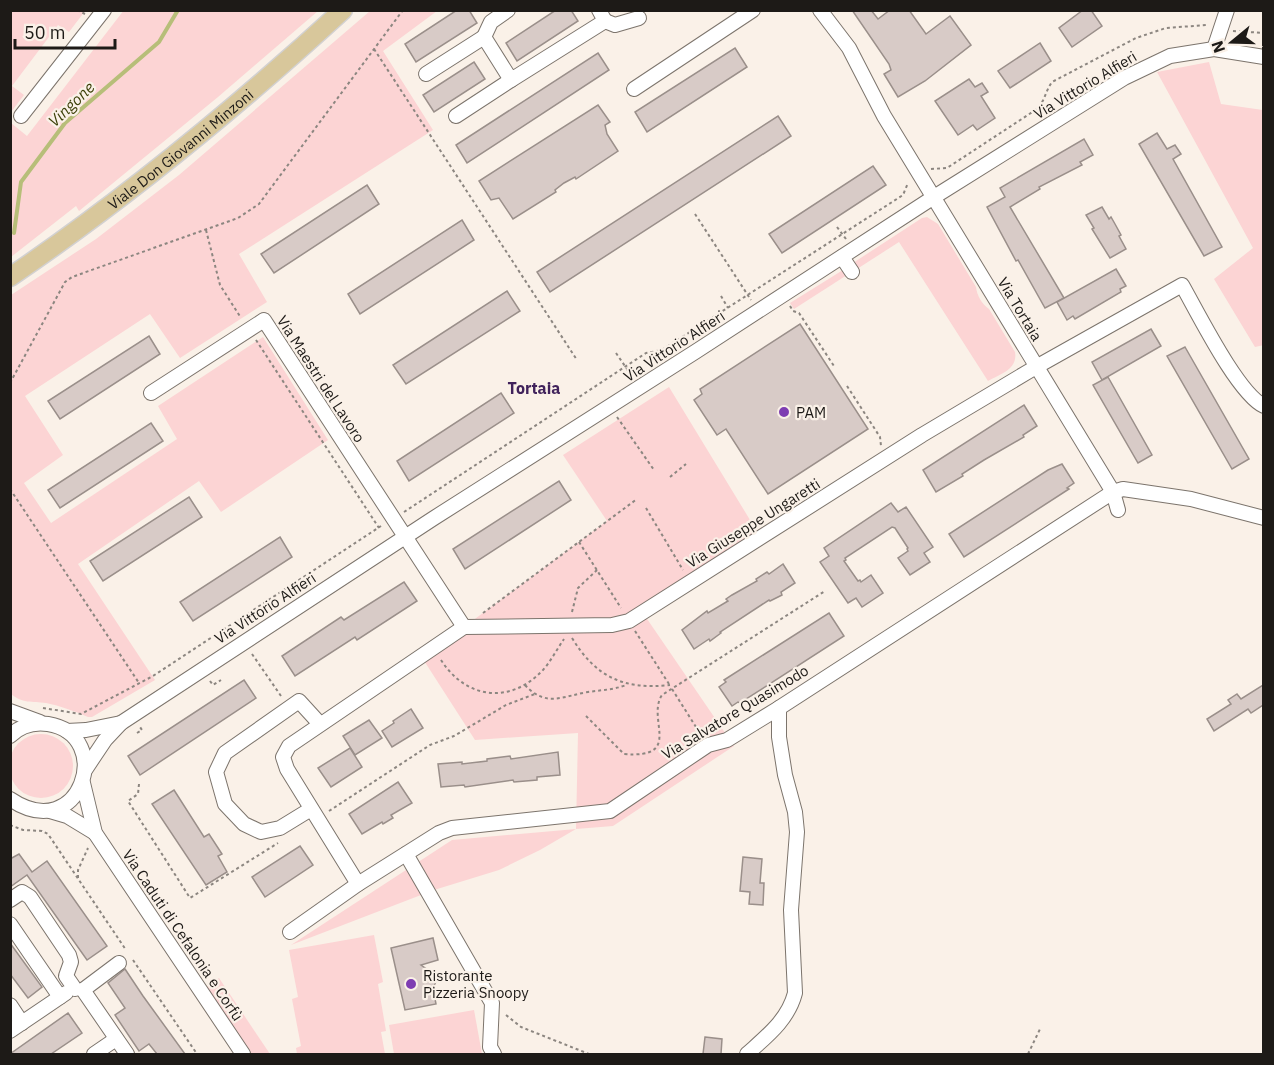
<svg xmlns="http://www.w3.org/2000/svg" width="1274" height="1065" viewBox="0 0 1274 1065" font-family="'IBM Plex Sans',sans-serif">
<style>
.green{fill:#fcd4d4}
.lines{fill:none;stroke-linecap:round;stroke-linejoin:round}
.stream{stroke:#b7be79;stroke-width:4}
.building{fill:#d8cbc7;stroke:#9a8f8a;stroke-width:1.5}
.minor-casing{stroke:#7c746c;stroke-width:16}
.major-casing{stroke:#d2d1d1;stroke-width:21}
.path{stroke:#8c8680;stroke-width:2;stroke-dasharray:3 3;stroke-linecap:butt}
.minor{stroke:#fff;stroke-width:14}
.major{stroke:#d8c79b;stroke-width:18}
.poi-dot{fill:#7e3db2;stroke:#faf1e8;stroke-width:2}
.labels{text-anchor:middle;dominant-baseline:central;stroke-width:4.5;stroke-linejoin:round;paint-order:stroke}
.street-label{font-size:15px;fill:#1d1a17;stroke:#faf1e8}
.poi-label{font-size:15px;fill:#1d1a17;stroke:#faf1e8;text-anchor:start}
.water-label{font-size:16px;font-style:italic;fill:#3d410a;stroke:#faf1e8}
.neighbourhood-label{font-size:16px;font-weight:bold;fill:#40225b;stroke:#faf1e8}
</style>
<rect width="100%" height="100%" fill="#faf1e8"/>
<!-- green -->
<g class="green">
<polygon points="11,10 85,11 69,32 58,25 12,86 24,95 11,112"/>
<polygon points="124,10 318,11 218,97 79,211 76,206 11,257 11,123 27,136"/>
<path d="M370 11H437L383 51 433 130 239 254 267 302 180 358 150 314 25 396 63 455 24 483 51 523 177 439 158 406 263 337 328 440 221 512 199 481 78 564 155 680 92 717H88C75 711 60 706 46 703 32 701 22 704 10 693L11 295 96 239 179 175Z"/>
<polygon points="1209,62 1221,104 1263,110 1264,345 1255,347 1214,279 1253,248 1157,72"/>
<path d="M927 217 938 224 976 287C977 296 982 304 989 309L1015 352C1018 369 1001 374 988 381L899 242 857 269 853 263 922 218Z"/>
<polygon points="843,270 847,275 794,309 790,303"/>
<polygon points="669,387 761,538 643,613 734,746 613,826 576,829 540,850 499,870 434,890 291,945 452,840 576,829 578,733 475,740 421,656 464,627 607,521 563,455"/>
<circle cx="41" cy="766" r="32"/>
<polygon points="374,935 383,982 378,984 386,1031 381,1032 385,1054 297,1054 296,1048 301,1046 292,999 298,997 289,950"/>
<polygon points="219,978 270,1054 243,1054 200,992"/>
<polygon points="474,1010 482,1054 394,1054 389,1025"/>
</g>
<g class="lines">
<!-- stream -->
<polyline class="stream" points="14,233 21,182 65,123 159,42 178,10"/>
</g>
<!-- building -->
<g class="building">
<polygon points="457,10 469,10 477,23 416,62 405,44"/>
<polygon points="556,10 571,10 578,21 517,61 506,43"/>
<polygon points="852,10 871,10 878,19 890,10 909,10 926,34 950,16 971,45 925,81 898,97 884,74 891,70 889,64"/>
<polygon points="1083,10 1091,10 1102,26 1072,47 1059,28"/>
<polygon points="1040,43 1051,61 1010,88 998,71"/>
<polygon points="735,48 747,67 647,132 635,112"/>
<polygon points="598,53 609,70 467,163 456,145"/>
<polygon points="474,62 485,79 434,112 423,95"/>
<polygon points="969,79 975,87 982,83 988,92 981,96 995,118 977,130 973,125 958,135 935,101"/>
<polygon points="598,105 610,122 605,125 607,134 618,151 576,179 575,177 564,183 555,190 556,192 513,219 499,198 491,200 479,181"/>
<polygon points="778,116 791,136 550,292 537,272"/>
<polygon points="1157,133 1167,149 1175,145 1181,154 1173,159 1222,247 1204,256 1139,144"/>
<polygon points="1084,139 1093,155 1080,162 1082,165 1039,187 1040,189 1010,207 1064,298 1045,308 1018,260 1016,261 987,207 1005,197 1000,188"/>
<polygon points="873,166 886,185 782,253 769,234"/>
<polygon points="367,185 379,204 274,273 261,254"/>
<polygon points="1102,207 1109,219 1111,217 1115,224 1121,235 1119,236 1126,249 1110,258 1092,229 1094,228 1086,215"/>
<polygon points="462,220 474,240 360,314 348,294"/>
<polygon points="1116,269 1126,286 1120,289 1121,292 1075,319 1073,316 1067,320 1057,302"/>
<polygon points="507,291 520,311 406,384 393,365"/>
<polygon points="800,324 868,429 768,494 726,429 717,435 694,400 702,394 700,389"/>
<polygon points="1151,329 1161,346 1102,380 1092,362"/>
<polygon points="149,336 160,354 60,419 48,401"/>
<polygon points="1185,347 1249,459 1232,469 1167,356"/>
<polygon points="1108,377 1152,455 1138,463 1093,385"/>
<polygon points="501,393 514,413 409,481 397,461"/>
<polygon points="1024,405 1037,426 1023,435 1024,437 984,460 962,474 963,476 936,492 923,470"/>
<polygon points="151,423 163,441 60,508 48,490"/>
<polygon points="1062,464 1074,483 1067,488 1069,489 964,557 949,534 1048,470"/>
<polygon points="559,481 571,500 465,569 453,549"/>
<polygon points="189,497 202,517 103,581 90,561"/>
<polygon points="891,503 898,512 906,507 933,547 924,553 930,562 910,575 898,558 908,551 907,549 908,548 895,528 892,527 845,558 846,560 844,561 858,581 860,580 861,582 871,575 883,593 862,607 856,598 848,603 820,562 829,556 824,548"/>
<polygon points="280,537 292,557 193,621 180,602"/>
<polygon points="783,564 795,583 781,592 782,595 770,601 769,600 720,632 721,633 710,641 709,639 694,649 682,630 707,611 708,613 728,601 726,599 732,595 757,581 756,579 767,572 769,574"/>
<polygon points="404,582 417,601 357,640 355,637 295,676 282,656 341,617 344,620"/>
<polygon points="829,613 844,636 740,703 738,702 732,706 719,687 726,682 724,680"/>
<polygon points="244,680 256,698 140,775 128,756"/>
<polygon points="1263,685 1263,705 1251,713 1248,709 1214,731 1207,719 1231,704 1228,700 1237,694 1241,699"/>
<polygon points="411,709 423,728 392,747 382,731 394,723 393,721"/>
<polygon points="369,720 382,738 355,755 343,736"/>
<polygon points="350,748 362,767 331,787 318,768"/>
<polygon points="558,752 560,775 537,777 537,780 514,782 513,780 465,787 464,785 441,787 438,764 462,762 462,764 487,761 487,759 510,756 511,759"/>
<polygon points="398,782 412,803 391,815 393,818 383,824 382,822 362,834 349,814"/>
<polygon points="174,790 204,837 209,834 222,854 218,856 227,872 206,885 152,804"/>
<polygon points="300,846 313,865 265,897 252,877"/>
<polygon points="19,854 32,872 47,861 107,946 87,960 27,875 10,887 10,859"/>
<polygon points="743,857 762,859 760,883 764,883 763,905 749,904 750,892 740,891"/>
<polygon points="433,938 438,960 421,965 438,977 433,988 436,1004 405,1010 391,948"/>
<polygon points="10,943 42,987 28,998 10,974"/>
<polygon points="125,969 143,996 185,1054 157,1054 149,1044 139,1051 115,1015 125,1008 108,983"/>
<polygon points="68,1013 82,1033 51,1054 10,1054"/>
<polygon points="705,1037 722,1039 721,1054 703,1054"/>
</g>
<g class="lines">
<defs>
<g id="minor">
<polyline points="508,10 491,22 484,37 511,80 605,21 599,10"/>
<polyline points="820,10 849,48 884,116 1113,492 1118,510"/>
<polyline points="605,21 615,25 639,18"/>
<polyline points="1214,49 1227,10"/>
<polyline points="426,74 484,37"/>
<polyline points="634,89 753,10"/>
<polyline points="21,116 104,10"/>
<polyline points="456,116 511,80"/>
<polyline points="842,257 852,272"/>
<path d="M151 393 264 320 464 627 612 625 629 621 922 435 1036 367 1182 285C1198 313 1238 394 1264 406"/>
<polyline points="10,711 40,722"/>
<polyline points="67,731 86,730 121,723"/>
<path d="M10 736C20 726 34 722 48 724 116 735 81 847 10 799"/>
<polyline points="85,770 105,740 121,723 434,518 695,352 934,197 1124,78 1170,56 1214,49 1264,57"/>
<polyline points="83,783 95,833 243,1054"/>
<polyline points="311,809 280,828 261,832 244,824 225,804 216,772 225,753 299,701 320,724"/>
<polyline points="50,811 67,816 95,833"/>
<polyline points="406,854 492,1003 490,1047 494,1054"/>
<polyline points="358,884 287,769 283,757 289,746 464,627"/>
<polyline points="10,900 22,892 30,897 69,955 71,962 66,976 75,989"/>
<polyline points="10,924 60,997"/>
<polyline points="290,932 358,884 439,833 452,828 610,811 708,745 727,740 779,708 1113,492 1123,489 1191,499 1264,518"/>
<polyline points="83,990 127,1054"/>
<polyline points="83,990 119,963"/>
<polyline points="10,1005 22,1023"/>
<polyline points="10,1031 66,993"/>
<polyline points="94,1054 116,1039"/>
<path d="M747 1054C767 1036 788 1020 795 993L791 910 797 832 795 812 785 775 779 737V708"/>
</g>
<g id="major">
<path id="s1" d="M10 277C128 197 238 106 343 10"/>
</g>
</defs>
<!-- minor casing -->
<use href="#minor" class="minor-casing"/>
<!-- major casing -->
<use href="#major" class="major-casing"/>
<!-- path -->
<g class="path">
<polyline points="77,10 85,14"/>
<polyline points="1233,31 1264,33"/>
<polyline points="374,49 577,360"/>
<path d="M931 169 947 168 1037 109C1045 101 1045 92 1052 82L1136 38 1166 28 1207 25"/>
<polyline points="695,214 751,300"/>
<polyline points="837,227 846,239"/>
<polyline points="206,230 220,285 241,318"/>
<polyline points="721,296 728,308"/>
<polyline points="790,306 793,311 799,313 834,366"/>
<polyline points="256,340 379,528"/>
<polyline points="616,353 627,369 629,377"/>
<polyline points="10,383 65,282 72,277 238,218 259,204 403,10"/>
<polyline points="847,386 880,437 881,446"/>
<polyline points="617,417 654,470"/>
<polyline points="670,477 686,464"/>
<polyline points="10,489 139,683"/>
<polyline points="646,508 683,570"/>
<polyline points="404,512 646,353 662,350 903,195 908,183"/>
<polyline points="579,542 621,608"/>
<polyline points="572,612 578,588 597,570"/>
<polyline points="483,613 637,499"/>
<polyline points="635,631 669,684"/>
<path d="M572 638C596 677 623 690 670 685"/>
<polyline points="252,654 281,696"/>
<path d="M441 660C466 699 510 705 543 670 551 661 557 649 564 639"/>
<polyline points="210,681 213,685 221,680"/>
<path d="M525 685C546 708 563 696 588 692 601 690 613 690 626 685"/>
<polyline points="672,689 701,735"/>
<polyline points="43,708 81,714 153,676 381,526"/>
<path d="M586 716 624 754C684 759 646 719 662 695L825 591"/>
<polyline points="137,733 142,730 140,727"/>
<polyline points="139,784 138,794 128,801 190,898 278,843"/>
<polyline points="329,811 430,745 454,736 506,705 535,694"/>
<polyline points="10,825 23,830 42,831 48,834 126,950"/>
<polyline points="78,878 78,870 88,848"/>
<polyline points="133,960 197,1054"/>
<polyline points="506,1015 521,1027 589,1054"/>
<polyline points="1028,1054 1041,1027"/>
</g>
<!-- minor -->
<use href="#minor" class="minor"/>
<!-- major -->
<use href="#major" class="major"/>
</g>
<!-- markers -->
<g class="poi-dot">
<circle cx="784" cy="412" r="6"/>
<circle cx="411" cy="984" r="6"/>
</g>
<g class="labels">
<!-- street labels -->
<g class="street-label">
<text transform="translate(1085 85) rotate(-31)">Via Vittorio Alfieri</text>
<text stroke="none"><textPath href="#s1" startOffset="213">Viale Don Giovanni Minzoni</textPath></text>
<text transform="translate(1020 309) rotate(59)">Via Tortaia</text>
<text transform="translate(674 346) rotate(-33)">Via Vittorio Alfieri</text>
<text transform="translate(321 379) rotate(57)">Via Maestri del Lavoro</text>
<text transform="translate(753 523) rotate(-32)">Via Giuseppe Ungaretti</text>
<text transform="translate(265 608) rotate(-33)">Via Vittorio Alfieri</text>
<text transform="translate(735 712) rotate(-31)">Via Salvatore Quasimodo</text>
<text transform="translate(183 935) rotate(56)">Via Caduti di Cefalonia e Corfù</text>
</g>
<!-- poi labels -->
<g class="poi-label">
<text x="796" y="412">PAM</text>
<text x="423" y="975">Ristorante<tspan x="423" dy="17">Pizzeria Snoopy</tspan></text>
</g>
<!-- water labels -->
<g class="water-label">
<text transform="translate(71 104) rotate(-44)">Vingone</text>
</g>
<!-- neighbourhood labels -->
<g class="neighbourhood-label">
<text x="534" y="388">Tortaia</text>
</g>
</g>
<!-- border -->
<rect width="1274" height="1065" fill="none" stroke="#1d1a17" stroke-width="24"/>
<!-- north arrow -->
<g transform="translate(1232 42) rotate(251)" stroke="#faf1e8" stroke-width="4.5" paint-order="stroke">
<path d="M0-4.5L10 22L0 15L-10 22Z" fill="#1d1a17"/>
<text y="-9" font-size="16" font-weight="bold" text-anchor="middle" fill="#1d1a17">N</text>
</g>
<!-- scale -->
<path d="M15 39v9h100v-9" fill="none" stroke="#1d1a17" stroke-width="3"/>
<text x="24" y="39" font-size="18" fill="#1d1a17" stroke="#faf1e8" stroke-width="4.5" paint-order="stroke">50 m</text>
</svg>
